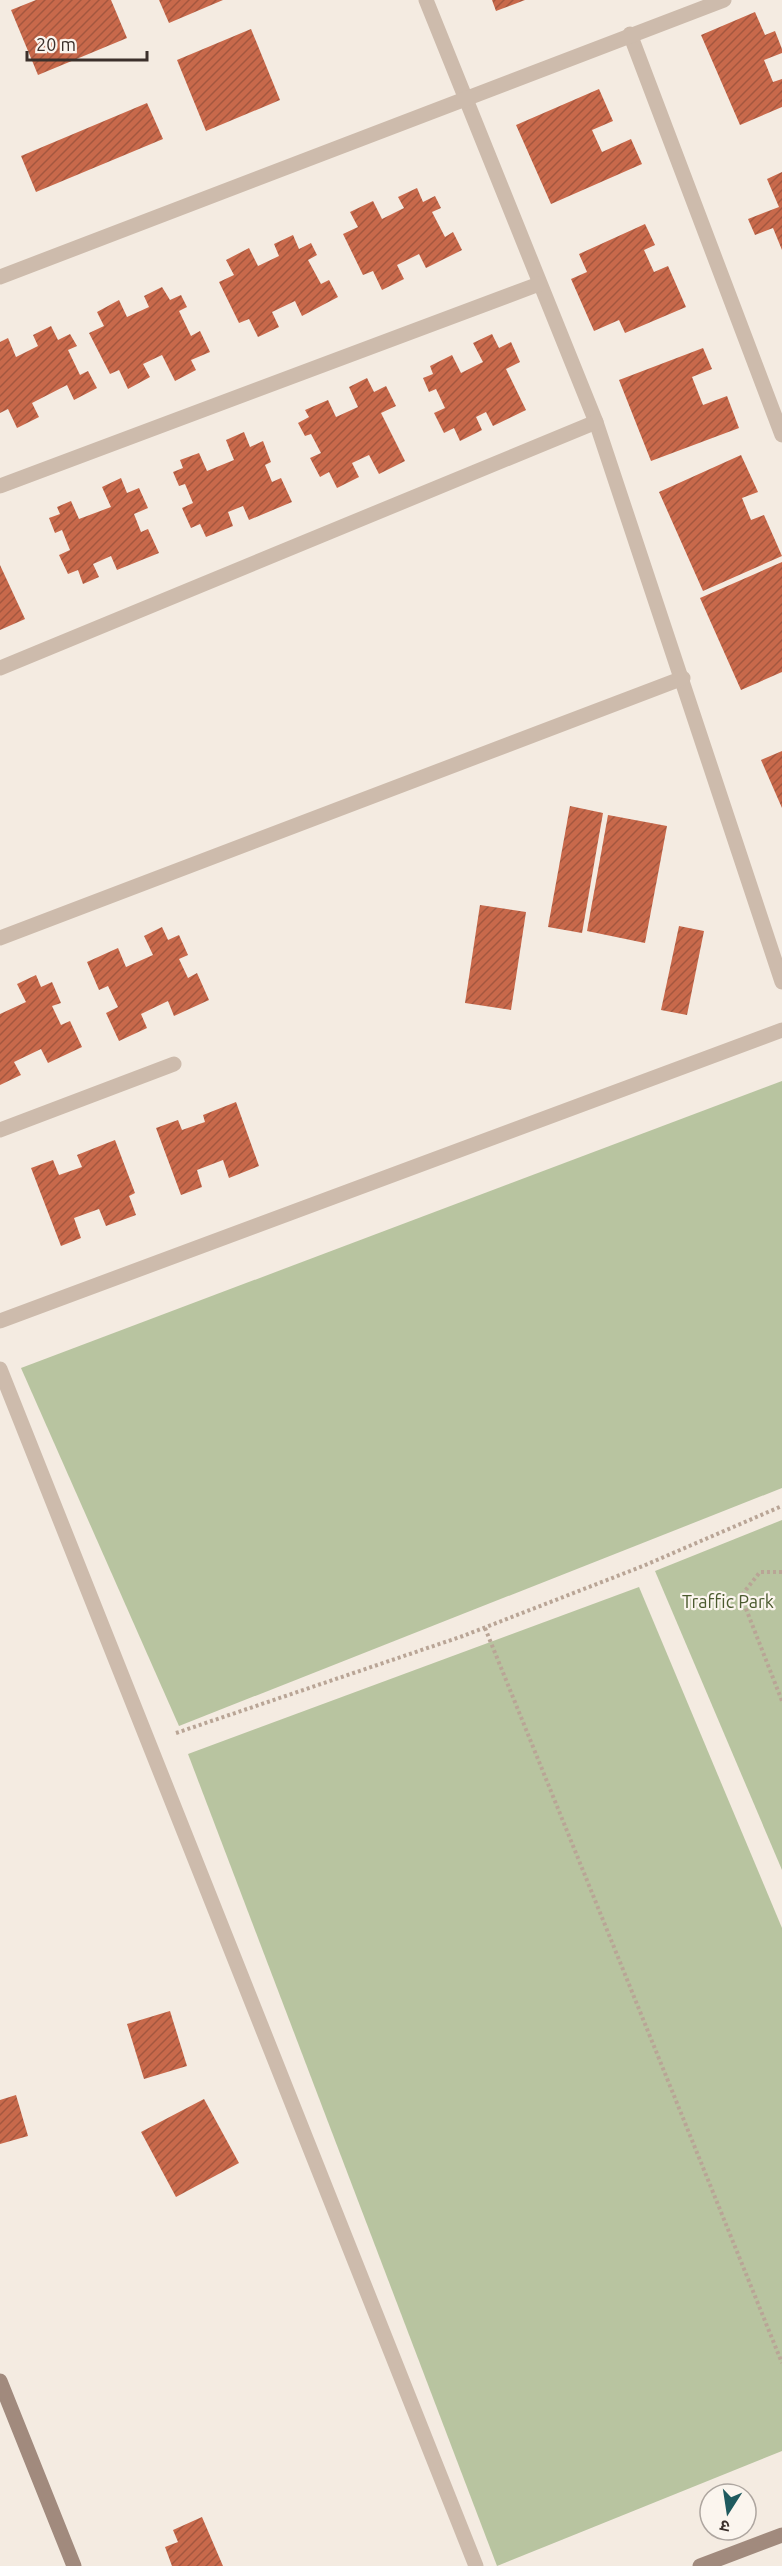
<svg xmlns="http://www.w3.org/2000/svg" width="782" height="2566" viewBox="0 0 782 2566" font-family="Ubuntu,'Noto Sans Devanagari',sans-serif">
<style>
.green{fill:#b8c4a0}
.building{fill:url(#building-hatch)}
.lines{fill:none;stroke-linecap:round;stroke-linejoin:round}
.path{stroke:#b9a596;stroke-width:4;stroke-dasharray:3 3;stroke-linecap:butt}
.street{stroke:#cdbbac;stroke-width:15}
.secondary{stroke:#a18a7d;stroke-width:15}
.labels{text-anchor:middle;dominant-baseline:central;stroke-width:4.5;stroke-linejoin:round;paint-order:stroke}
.park-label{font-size:18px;fill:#4a5a2e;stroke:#fbf5ee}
</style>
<defs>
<pattern id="building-hatch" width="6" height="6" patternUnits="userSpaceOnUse" patternTransform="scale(1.5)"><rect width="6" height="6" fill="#c8694b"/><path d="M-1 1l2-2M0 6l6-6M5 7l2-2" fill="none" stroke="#a4573f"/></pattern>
</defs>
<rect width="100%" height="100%" fill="#f4ebe1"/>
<!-- green -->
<g class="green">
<polygon points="782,1081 782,1488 179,1726 21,1368"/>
<polygon points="782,1520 782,1870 655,1571"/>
<polygon points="639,1587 782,1928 782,2451 497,2566 188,1754"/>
</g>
<!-- building -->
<g class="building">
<polygon points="36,0 111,0 127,38 38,75 11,10"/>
<polygon points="159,0 223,0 169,23"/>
<polygon points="492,0 525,0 496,11"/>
<polygon points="755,12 765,35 775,31 782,49 782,53 764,60 773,82 782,79 782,107 740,125 701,35"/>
<polygon points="251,29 280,100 206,131 177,60"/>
<polygon points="599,89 613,121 592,130 602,152 631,139 642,164 551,204 516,125"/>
<polygon points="147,103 163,139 36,192 21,156"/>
<polygon points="782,172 782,250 773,228 755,235 748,219 779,207 767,179"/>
<polygon points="417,188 423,202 435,196 441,208 432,212 445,237 453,232 462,250 426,268 419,254 397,265 404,279 382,290 373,271 363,275 343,234 358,227 350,212 373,201 382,219 404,208 398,197"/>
<polygon points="645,224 655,245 644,250 654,272 668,266 686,307 625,333 619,320 594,331 571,279 587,272 579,254"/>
<polygon points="293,235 299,249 311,243 317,255 308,260 321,284 329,280 338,297 302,316 295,301 272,312 279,327 258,337 249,319 239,323 219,282 234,275 226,260 249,248 258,266 279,256 274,244"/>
<polygon points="162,287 170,300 181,295 187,307 179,311 191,336 200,331 210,352 191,360 196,370 175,381 162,355 143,364 150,377 128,389 119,370 110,374 89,333 104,326 97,312 119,300 127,317 149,307 144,296"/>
<polygon points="51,326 58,340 70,334 77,346 68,350 80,375 88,371 97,388 74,400 67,385 32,403 39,417 17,428 8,409 0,413 0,342 8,338 16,357 38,346 33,335"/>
<polygon points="492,334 499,348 511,342 520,362 506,369 526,410 493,426 486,412 476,417 482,430 460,441 454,428 444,433 434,413 445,408 436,389 429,392 423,378 433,374 430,366 452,355 461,373 483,362 473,343"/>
<polygon points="703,348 712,369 692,377 703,405 727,396 739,428 651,461 619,380"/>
<polygon points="367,378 374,392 386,386 396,406 381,413 405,461 379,474 369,455 352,463 359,477 337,488 329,472 320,477 310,458 321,453 311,434 305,436 298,423 309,417 305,410 328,400 336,417 358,407 349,387"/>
<polygon points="244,432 250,447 263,441 271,462 265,465 272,482 281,478 292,502 249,520 243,506 228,512 233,526 206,537 200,524 191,528 182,508 193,503 185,484 179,486 173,472 183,468 180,460 199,453 207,471 234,460 226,440"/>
<polygon points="741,455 758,492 742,498 751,520 764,515 782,556 703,591 659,492"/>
<polygon points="121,478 127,493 139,488 148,508 134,514 141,532 148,529 159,553 117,570 111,556 93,564 99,577 83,584 78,570 68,574 59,555 70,550 62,530 55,533 49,518 60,514 57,507 71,501 79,519 111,507 102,487"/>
<polygon points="782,562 782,672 741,690 700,598"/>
<polygon points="0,565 25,619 0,630"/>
<polygon points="782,751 782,808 761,760"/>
<polygon points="570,806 603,813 582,933 548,927"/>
<polygon points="608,815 667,826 645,943 587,931"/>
<polygon points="480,905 526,912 511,1010 465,1003"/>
<polygon points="679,926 704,931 687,1015 661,1010"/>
<polygon points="162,927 168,940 179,935 188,955 179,959 188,978 197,973 209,1000 174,1016 168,1001 141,1014 147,1028 119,1041 106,1013 118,1007 108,986 99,990 87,962 118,948 126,967 153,955 144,936"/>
<polygon points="36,975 41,987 52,982 61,1003 52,1006 61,1025 70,1021 82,1047 48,1063 41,1049 14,1062 21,1075 0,1085 0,1014 26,1002 17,984"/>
<polygon points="236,1102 259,1166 229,1178 223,1160 197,1170 202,1187 181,1195 156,1128 178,1120 182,1130 205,1122 203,1115"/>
<polygon points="115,1140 135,1193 129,1196 136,1215 106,1226 99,1209 74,1218 81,1238 61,1246 31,1168 53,1160 59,1175 82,1167 77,1155"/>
<polygon points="170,2011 187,2066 144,2079 127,2024"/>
<polygon points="16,2095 28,2136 0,2144 0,2100"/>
<polygon points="204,2099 239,2163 176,2197 141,2132"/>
<polygon points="202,2517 223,2566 172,2566 165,2547 178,2542 173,2530"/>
</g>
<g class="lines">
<!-- path -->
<g class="path">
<polyline points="782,1572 760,1572 741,1596 782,1701"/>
<polyline points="485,1628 782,2363"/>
<polyline points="176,1733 463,1636 643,1566 782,1506"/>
</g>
<!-- street -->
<g class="street">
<polyline points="426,0 596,422 782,982"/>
<polyline points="630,34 782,435"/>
<polyline points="0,277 724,0"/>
<polyline points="0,486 539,284"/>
<polyline points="0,668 596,422"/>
<polyline points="0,938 683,678"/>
<polyline points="0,1130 174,1064"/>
<polyline points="0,1321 782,1030"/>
<polyline points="0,1369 476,2566"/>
</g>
<!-- secondary -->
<g class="secondary">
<polyline points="0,2381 74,2566"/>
<polyline points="700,2566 782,2535"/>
</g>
</g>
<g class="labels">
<!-- park labels -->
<g class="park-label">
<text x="728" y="1601">Traffic Park</text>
</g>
</g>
<!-- north arrow -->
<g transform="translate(728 2512) rotate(192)"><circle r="28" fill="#fbf5ee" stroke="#aea6a0" stroke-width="1.5"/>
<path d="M0-4.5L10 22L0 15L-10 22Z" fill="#1f5a5e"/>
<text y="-9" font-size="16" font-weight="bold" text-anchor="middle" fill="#3b302b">उ</text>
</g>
<!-- scale -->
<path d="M27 51v9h120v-9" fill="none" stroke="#3b302b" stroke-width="3"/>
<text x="36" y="51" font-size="18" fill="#3b302b" stroke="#fbf5ee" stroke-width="4.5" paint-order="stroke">20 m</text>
</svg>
